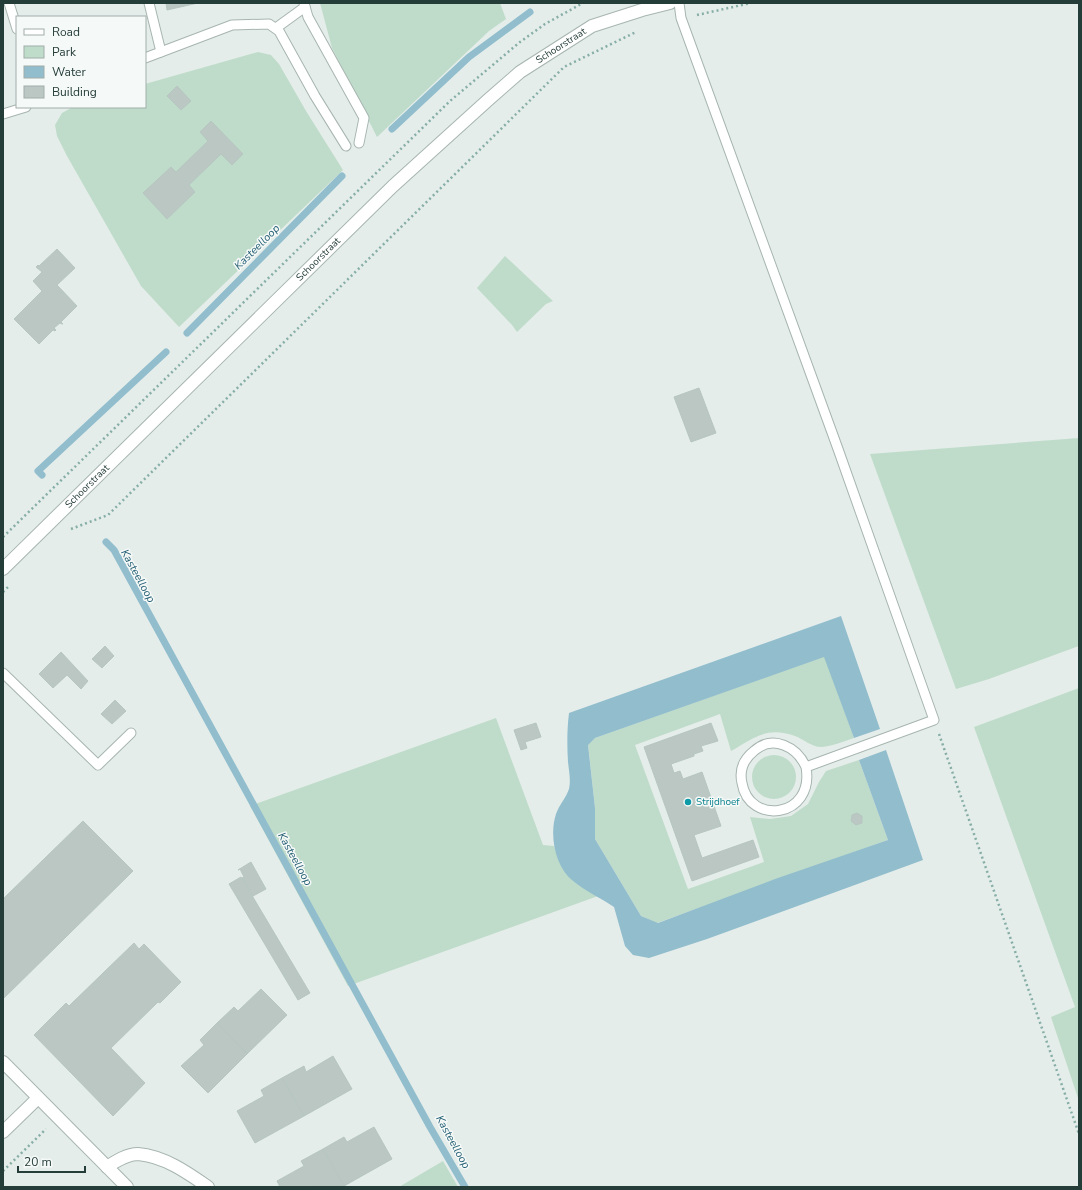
<svg xmlns="http://www.w3.org/2000/svg" width="1082" height="1190" viewBox="0 0 1082 1190" font-family="'Nunito Sans',sans-serif">
<style>
.green{fill:#bfdcca}
.water{fill:#91bdcd}
.lines{fill:none;stroke-linecap:round;stroke-linejoin:round}
.stream{stroke:#91bdcd;stroke-width:7}
.building{fill:#bac7c3;stroke:#b7c6c1}
.service-casing{stroke:#a7b5b1;stroke-width:11}
.minor-casing{stroke:#a7b5b1;stroke-width:14}
.tertiary-casing{stroke:#a7b5b1;stroke-width:14}
.path{stroke:#87aea6;stroke-width:2.5;stroke-dasharray:2 3;stroke-linecap:butt}
.service{stroke:#fff;stroke-width:9}
.minor{stroke:#fff;stroke-width:12}
.tertiary{stroke:#fff;stroke-width:12}
.culture-dot{fill:#0f9aa8;stroke:#f5f9f7;stroke-width:1.5}
.labels{text-anchor:middle;dominant-baseline:central;stroke-width:3;stroke-linejoin:round;paint-order:stroke}
.street-label{font-size:10px;fill:#253d39;stroke:#f5f9f7}
.culture-label{font-size:10px;fill:#0d838f;stroke:#f5f9f7;text-anchor:start}
.water-label{font-size:11px;font-style:italic;fill:#235e74;stroke:#f5f9f7}
</style>
<rect width="100%" height="100%" fill="#e4edea"/>
<!-- green -->
<g class="green">
<polygon points="320,3 500,3 506,19 489,31 377,137 332,48"/>
<polygon points="258,52 271,55 279,64 306,111 343,170 179,327 141,286 67,156 57,136 55,125 62,113 73,107 145,107 145,84"/>
<polygon points="505,256 553,301 546,304 517,332 512,325 477,288"/>
<polygon points="1079,438 1079,646 989,679 956,689 870,454"/>
<path d="M825 656 854 738C845 741 829 747 821 747 812 747 803 739 795 736 767 726 754 738 731 751L720 714 635 745 688 889 764 862 750 817 770 819 791 816 808 804 819 782 826 771 859 760 888 840 657 923 641 916 595 839V808L588 744 595 738Z"/>
<polygon points="1079,688 1079,1101 1051,1017 1075,1007 974,727"/>
<polygon points="496,718 543,845 554,846 559,861 573,881 598,896 348,986 250,806"/>
<circle cx="774" cy="777" r="22"/>
<polygon points="443,1161 458,1187 399,1187"/>
</g>
<!-- water -->
<path class="water" d="M841 616 880 729 854 738 824 657 595 738 588 745 595 808V839L641 916 658 923 775 879 888 840 859 760 886 750 923 860 707 939 649 958 633 955 625 946 614 907C601 898 585 891 573 881 555 867 549 835 556 814 559 805 566 798 569 789 571 781 569 771 568 762 567 746 567 729 569 713Z"/>
<g class="lines">
<!-- stream -->
<g class="stream">
<polyline points="392,129 469,57 530,12"/>
<polyline points="187,333 342,176"/>
<polyline points="42,475 38,471 166,352"/>
<polyline points="106,542 114,550 430,1127 465,1187"/>
</g>
</g>
<!-- building -->
<g class="building">
<polygon points="166,3 198,3 167,10"/>
<polygon points="177,86 191,101 181,110 167,96"/>
<polygon points="211,121 243,154 232,165 221,154 189,185 195,192 167,219 143,193 171,167 176,172 208,141 200,132"/>
<polygon points="57,249 75,268 57,285 77,306 61,322 63,324 62,324 60,323 54,328 56,330 55,331 53,330 39,344 14,319 42,291 33,281 42,272 36,267 38,265 39,266"/>
<polygon points="699,388 716,433 691,442 674,397"/>
<polygon points="105,646 114,656 102,668 92,659"/>
<polygon points="61,652 88,681 81,689 67,675 53,688 39,674"/>
<polygon points="115,700 126,711 112,724 101,714"/>
<polygon points="536,723 541,737 525,742 527,748 521,750 514,730"/>
<polygon points="711,723 718,741 701,746 703,751 694,754 694,756 671,764 674,773 680,771 683,779 702,772 721,826 694,835 702,858 753,840 759,857 692,881 644,747"/>
<polygon points="857,813 862,816 862,823 856,825 851,821 852,815"/>
<polygon points="83,821 133,871 3,999 3,899"/>
<polygon points="251,862 266,889 253,896 242,878 244,877 240,869 238,870"/>
<polygon points="241,877 310,993 298,1000 229,884"/>
<polygon points="134,943 139,949 144,944 181,982 160,1003 158,1002 111,1048 145,1083 113,1116 34,1035 66,1003 69,1006"/>
<polygon points="261,989 287,1015 247,1054 217,1023 234,1007 238,1011"/>
<polygon points="217,1023 247,1054 208,1093 181,1066 204,1045 200,1040"/>
<polygon points="333,1056 352,1089 304,1116 282,1078 304,1066 306,1072"/>
<polygon points="282,1078 304,1116 255,1143 237,1111 264,1096 261,1090"/>
<polygon points="374,1127 392,1159 344,1186 323,1149 344,1137 347,1142"/>
<polygon points="323,1149 344,1186 280,1187 277,1181 304,1166 301,1161"/>
</g>
<g class="lines">
<defs>
<g id="service">
<polyline points="9,3 17,29"/>
<polyline points="149,3 161,52"/>
<polyline points="304,3 308,17 364,118 359,143"/>
<path d="M679 3 681 18 838 449 934 720 806 767C797 747 773 734 754 751 744 759 739 770 742 783 749 826 815 818 806 767"/>
<polyline points="276,28 305,7"/>
<polyline points="145,58 232,25 269,24 279,31 315,96 346,146"/>
<polyline points="3,114 26,107"/>
<polyline points="3,673 98,765 131,733"/>
</g>
<g id="minor">
<polyline points="3,1062 127,1187"/>
<polyline points="3,1132 38,1098"/>
<path d="M107 1167C116 1161 127 1154 138 1154 164 1156 188 1173 208 1187"/>
</g>
<g id="tertiary">
<path id="s1" d="M3 569 393 186 488 100 520 72 592 26 642 10 670 3"/>
</g>
</defs>
<!-- service casing -->
<use href="#service" class="service-casing"/>
<!-- minor casing -->
<use href="#minor" class="minor-casing"/>
<!-- tertiary casing -->
<use href="#tertiary" class="tertiary-casing"/>
<!-- path -->
<g class="path">
<polyline points="697,15 751,3"/>
<polyline points="71,529 108,515 564,67 636,32"/>
<polyline points="3,537 450,101 520,42 545,24 583,3"/>
<polyline points="3,592 9,586"/>
<polyline points="939,734 1079,1134"/>
<polyline points="3,1171 46,1129"/>
</g>
<!-- service -->
<use href="#service" class="service"/>
<!-- minor -->
<use href="#minor" class="minor"/>
<!-- tertiary -->
<use href="#tertiary" class="tertiary"/>
</g>
<!-- markers -->
<circle class="culture-dot" cx="688" cy="802" r="4"/>
<g class="labels">
<!-- street labels -->
<g class="street-label">
<text stroke="none"><textPath href="#s1" startOffset="766">Schoorstraat</textPath></text>
<text stroke="none"><textPath href="#s1" startOffset="442">Schoorstraat</textPath></text>
<text stroke="none"><textPath href="#s1" startOffset="118">Schoorstraat</textPath></text>
</g>
<!-- culture labels -->
<g class="culture-label">
<text x="696" y="802">Strijdhoef</text>
</g>
<!-- water labels -->
<g class="water-label">
<text transform="translate(257 247) rotate(-45)">Kasteelloop</text>
<text transform="translate(138 576) rotate(61)">Kasteelloop</text>
<text transform="translate(295 859) rotate(61)">Kasteelloop</text>
<text transform="translate(453 1142) rotate(61)">Kasteelloop</text>
</g>
</g>
<!-- border -->
<rect width="1082" height="1190" fill="none" stroke="#253d39" stroke-width="8"/>
<!-- legend -->
<rect x="16" y="16" width="130" height="92" fill="#f5f9f7" stroke="#a2aeab"/>
<rect x="24" y="29" width="20" height="6" fill="#ffffff" stroke="#a2aeab"/>
<text x="52" y="36" font-size="12" fill="#253d39">Road</text>
<rect x="24" y="46" width="20" height="12" fill="#bfdcca" stroke="#a2aeab"/>
<text x="52" y="56" font-size="12" fill="#253d39">Park</text>
<rect x="24" y="66" width="20" height="12" fill="#91bdcd" stroke="#a2aeab"/>
<text x="52" y="76" font-size="12" fill="#253d39">Water</text>
<rect x="24" y="86" width="20" height="12" fill="#bac7c3" stroke="#a2aeab"/>
<text x="52" y="96" font-size="12" fill="#253d39">Building</text>
<!-- scale -->
<path d="M18 1166v6h67v-6" fill="none" stroke="#253d39" stroke-width="2"/>
<text x="24" y="1166" font-size="12" fill="#253d39" stroke="#f5f9f7" stroke-width="3" paint-order="stroke">20 m</text>
</svg>
